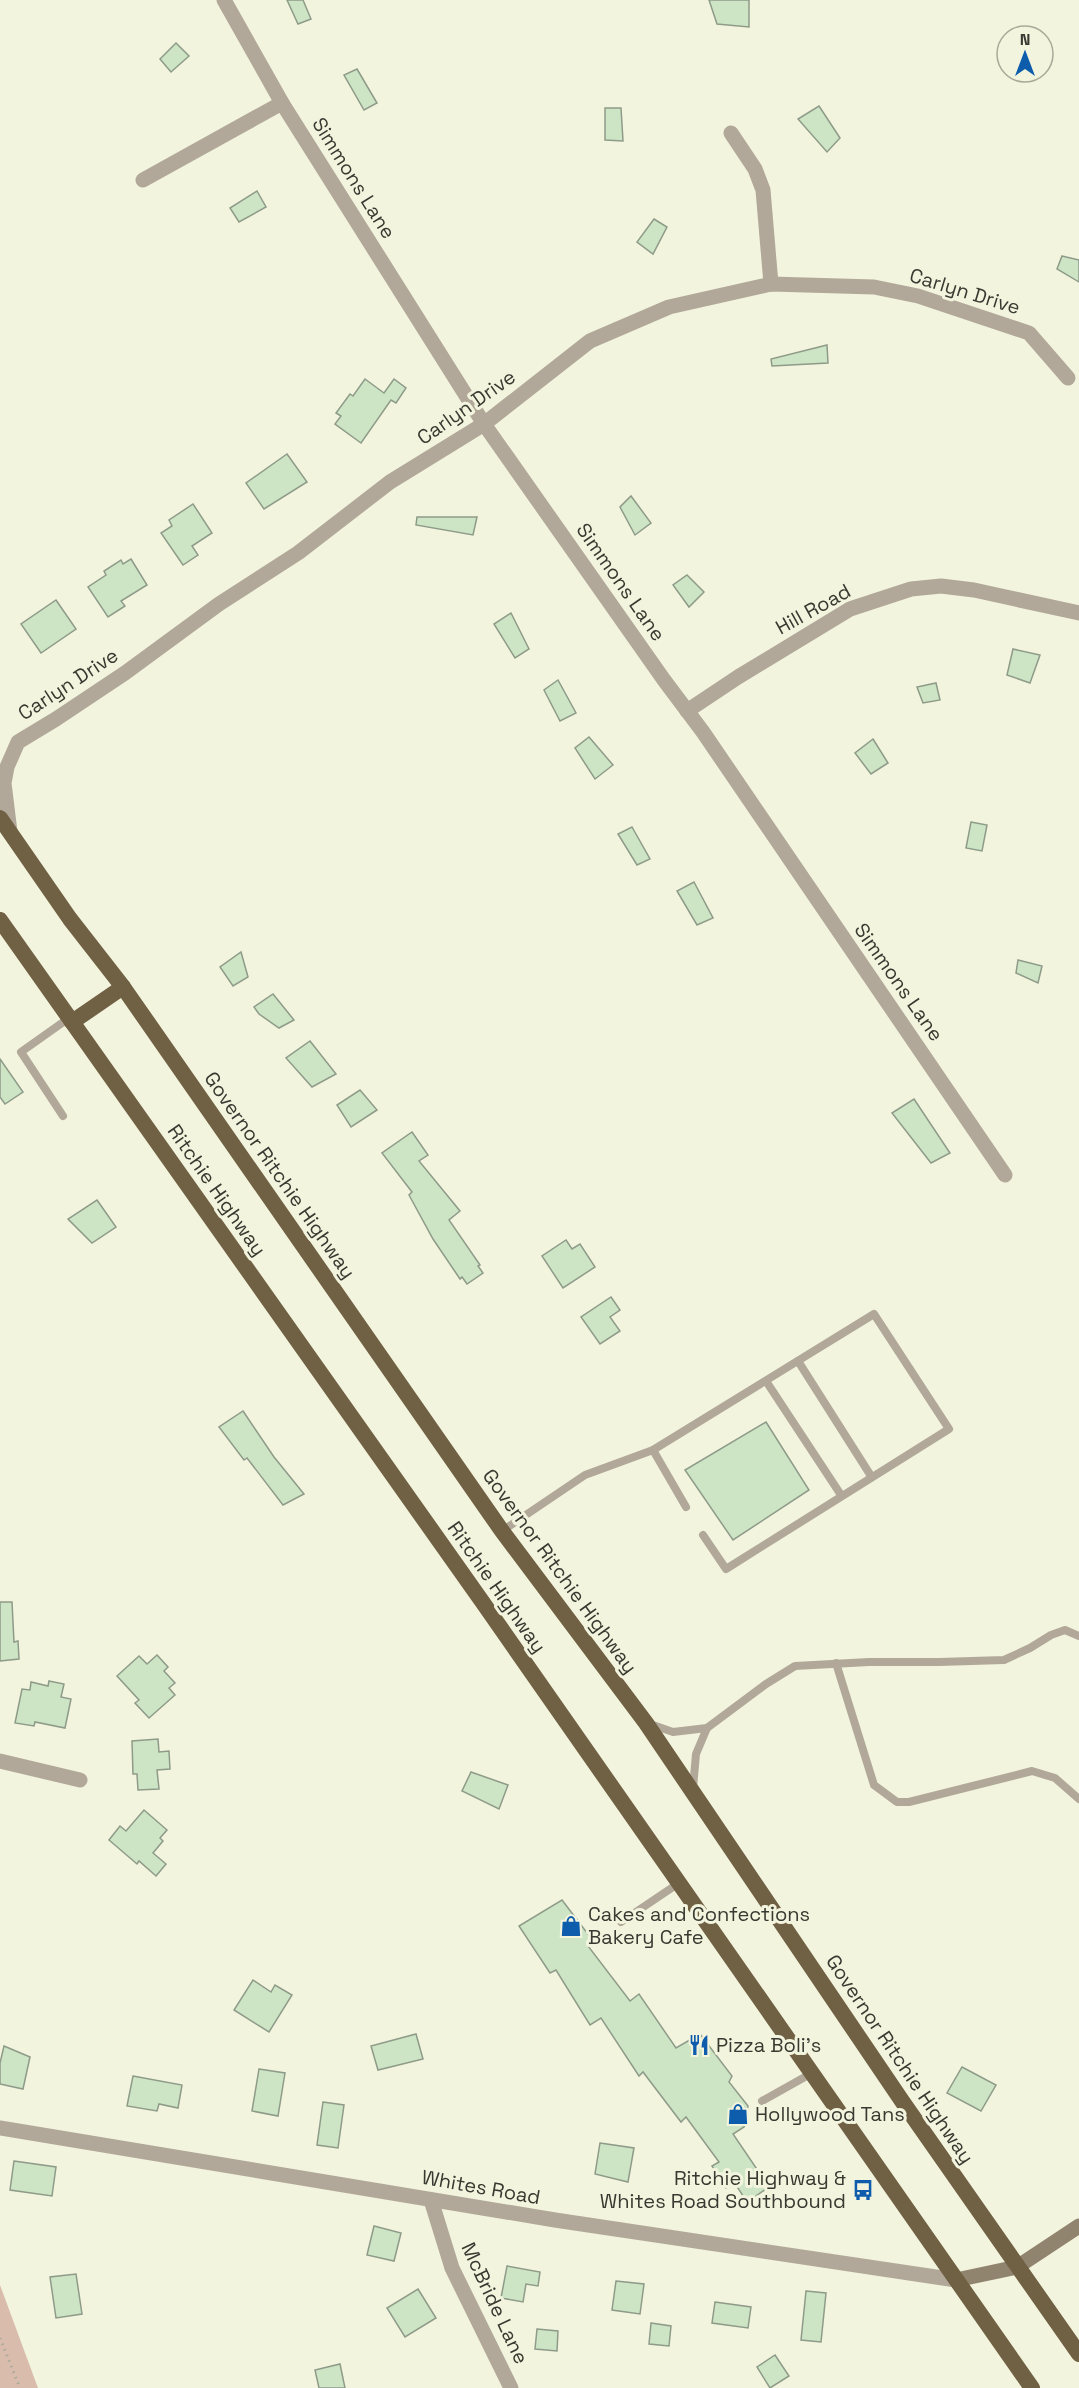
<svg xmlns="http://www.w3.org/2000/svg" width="1079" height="2388" viewBox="0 0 1079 2388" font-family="'Space Grotesk',sans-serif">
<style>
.green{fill:#d9bcac}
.building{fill:#cde5c5;stroke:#8e9b89;stroke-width:1.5}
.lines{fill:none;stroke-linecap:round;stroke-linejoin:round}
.path{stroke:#aaab9a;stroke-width:3;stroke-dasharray:1.5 4.5;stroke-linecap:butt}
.service{stroke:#b1a89a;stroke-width:8}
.minor{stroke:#b1a89a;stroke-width:15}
.secondary{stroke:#91846f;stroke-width:15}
.trunk{stroke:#706044;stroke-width:16}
.labels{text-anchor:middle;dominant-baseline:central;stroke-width:6;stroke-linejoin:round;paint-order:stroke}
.street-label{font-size:20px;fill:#383930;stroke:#f3f4de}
.poi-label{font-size:20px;fill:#383930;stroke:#f3f4de;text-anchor:start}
</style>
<rect width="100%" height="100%" fill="#f3f4de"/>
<!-- green -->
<polygon class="green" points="0,2285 38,2388 0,2388"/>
<!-- building -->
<g class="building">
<polygon points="287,0 303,0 311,19 298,24"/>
<polygon points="709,0 749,0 749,27 717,24"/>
<polygon points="176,43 189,56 171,72 160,59"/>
<polygon points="357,69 377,103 364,110 344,75"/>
<polygon points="819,106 840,138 827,152 798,119"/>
<polygon points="605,108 621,108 623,141 605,140"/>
<polygon points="257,191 266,207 239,222 230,208"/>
<polygon points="654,219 667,227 653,254 637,242"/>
<polygon points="1062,256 1079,260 1079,282 1057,269"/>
<polygon points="827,345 828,363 772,366 771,359"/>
<polygon points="365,379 384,393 394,379 406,388 396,403 391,400 361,443 335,424 341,416 336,413 350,394 353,396"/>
<polygon points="287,454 307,482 264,509 246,483"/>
<polygon points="631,496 651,523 635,535 620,507"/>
<polygon points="193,504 212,533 192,546 198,555 183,565 161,533 172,526 169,520"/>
<polygon points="417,517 477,517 473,535 416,525"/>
<polygon points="131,559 147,585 121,601 125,606 108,617 88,587 106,575 104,571 121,560 123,564"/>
<polygon points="687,575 704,592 689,607 673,585"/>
<polygon points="56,600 76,629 41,653 21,624"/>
<polygon points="511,613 529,649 515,658 494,624"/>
<polygon points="1013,649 1040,655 1030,683 1007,675"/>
<polygon points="558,680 576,713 560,721 544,690"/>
<polygon points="936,683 940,700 923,703 917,687"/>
<polygon points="589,737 613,765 595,779 575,748"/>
<polygon points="873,739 888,763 871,774 855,753"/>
<polygon points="971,822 987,825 982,851 966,848"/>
<polygon points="632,827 650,859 637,865 618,834"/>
<polygon points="694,882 713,918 697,925 677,891"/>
<polygon points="241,952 248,977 233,986 220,967"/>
<polygon points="1018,960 1042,966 1038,983 1016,973"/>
<polygon points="273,994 294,1020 279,1028 259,1014 254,1007"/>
<polygon points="310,1041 336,1074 312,1087 286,1058"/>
<polygon points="0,1059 23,1092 5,1104 0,1097"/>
<polygon points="360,1090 377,1110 351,1127 337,1105"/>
<polygon points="914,1099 950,1153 931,1163 892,1113"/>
<polygon points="412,1132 428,1155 419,1161 460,1211 449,1220 480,1265 478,1266 483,1273 467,1284 462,1277 460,1279 433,1239 409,1195 412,1192 382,1153"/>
<polygon points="97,1200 116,1227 92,1243 68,1219"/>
<polygon points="566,1240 572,1249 580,1244 595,1267 563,1288 542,1256"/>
<polygon points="611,1297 620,1310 610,1317 620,1331 600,1344 581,1317"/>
<polygon points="243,1411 274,1457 304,1494 283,1505 247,1458 244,1460 219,1427"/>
<polygon points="766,1422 809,1490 733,1540 685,1470"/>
<polygon points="0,1602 12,1602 14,1642 18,1641 19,1659 0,1661"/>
<polygon points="157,1655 168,1667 164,1671 175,1683 169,1688 175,1695 149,1718 135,1703 139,1700 117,1676 139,1656 147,1664"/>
<polygon points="49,1681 64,1684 61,1697 71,1699 65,1728 35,1722 34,1726 15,1723 22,1689 30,1690 31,1682 48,1686"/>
<polygon points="158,1739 159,1752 169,1751 170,1769 157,1770 159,1789 138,1790 137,1774 133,1774 132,1741"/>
<polygon points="471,1772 508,1785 499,1809 462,1791"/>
<polygon points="144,1810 167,1830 160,1838 163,1841 153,1853 166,1864 156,1876 139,1861 137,1864 109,1840 120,1826 126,1831"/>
<polygon points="562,1900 594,1942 588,1946 630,2001 639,1994 676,2048 700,2034 732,2076 729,2082 748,2106 744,2127 733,2134 769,2187 747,2202 734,2182 726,2188 712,2166 719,2162 686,2117 681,2122 643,2072 639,2076 601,2018 590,2025 556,1970 550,1973 519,1926"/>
<polygon points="253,1980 271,1992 275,1985 292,1995 269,2032 234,2010"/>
<polygon points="416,2034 423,2059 378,2070 371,2046"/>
<polygon points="4,2046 30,2057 23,2089 0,2084 0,2063"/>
<polygon points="962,2067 996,2085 981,2111 947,2093"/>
<polygon points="259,2069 285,2073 278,2116 252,2111"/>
<polygon points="133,2076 182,2085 178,2108 159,2104 157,2111 127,2106"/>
<polygon points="323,2102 344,2105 338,2148 317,2145"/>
<polygon points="600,2143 634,2148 628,2182 595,2174"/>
<polygon points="14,2161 56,2167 52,2196 10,2190"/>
<polygon points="374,2226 401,2233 394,2261 367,2255"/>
<polygon points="507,2266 540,2272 538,2286 526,2284 523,2302 501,2298"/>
<polygon points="76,2274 82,2314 56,2318 50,2277"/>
<polygon points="616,2281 644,2284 640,2314 612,2310"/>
<polygon points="418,2289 436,2318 405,2337 387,2308"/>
<polygon points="806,2291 826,2293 821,2342 801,2340"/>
<polygon points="715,2302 751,2307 748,2328 712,2323"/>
<polygon points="651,2323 671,2326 669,2346 649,2344"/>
<polygon points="537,2329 558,2331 557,2351 535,2349"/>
<polygon points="775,2355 789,2376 770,2388 757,2367"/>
<polygon points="340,2364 345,2388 319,2388 315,2370"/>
</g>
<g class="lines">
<!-- path -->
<polyline class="path" points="0,2338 20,2388"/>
<!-- service -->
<g class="service">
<polyline points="63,1116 21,1052 69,1018"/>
<polyline points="798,1361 871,1476"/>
<polyline points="766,1381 841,1495"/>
<polyline points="653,1450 686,1507"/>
<polyline points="502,1531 585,1475 653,1450 874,1314 949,1429 726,1569 703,1535"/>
<polyline points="836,1663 874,1785 897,1802 909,1802 1032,1771 1055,1778 1079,1799"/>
<polyline points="650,1724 673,1732 707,1728 766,1684 795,1666 869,1662 939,1662 1004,1660 1030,1648 1051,1635 1065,1630 1079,1636"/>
<polyline points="693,1788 696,1754 707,1728"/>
<polyline points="621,1922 679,1883"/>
<polyline points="762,2101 812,2073"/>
</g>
<!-- minor -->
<g class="minor">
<polyline points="224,0 282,103 484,424 664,680 703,732 1005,1175"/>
<polyline points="731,133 755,169 763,190 771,284"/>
<polyline points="143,180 282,103"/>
<polyline points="687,711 738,677 850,609 911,589 941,586 974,590 1079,613"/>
<polyline points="10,832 4,783 7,767 18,742 56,719 125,673 219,604 298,553 390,482 484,424 590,341 669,307 771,284 874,287 918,296 1029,333 1068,378"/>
<polyline points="0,1761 80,1780"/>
<polyline points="0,2128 555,2220 956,2280"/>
<polyline points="431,2200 452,2268 511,2388"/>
</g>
<!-- secondary -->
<polyline class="secondary" points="956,2280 1017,2267 1079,2226"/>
<!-- trunk -->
<g class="trunk">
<polyline points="0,818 70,919 123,987 502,1531 646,1723 902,2101 1079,2354"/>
<polyline points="0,920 486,1607 1032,2388"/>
<polyline points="72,1022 123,987"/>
</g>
</g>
<!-- icons -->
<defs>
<symbol id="shop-bare" viewBox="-9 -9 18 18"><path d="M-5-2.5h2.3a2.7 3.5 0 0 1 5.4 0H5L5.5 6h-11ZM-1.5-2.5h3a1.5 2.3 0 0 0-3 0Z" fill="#0d5dac" stroke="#f3f4de" stroke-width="2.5" paint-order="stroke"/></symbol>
<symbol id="restaurant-bare" viewBox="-9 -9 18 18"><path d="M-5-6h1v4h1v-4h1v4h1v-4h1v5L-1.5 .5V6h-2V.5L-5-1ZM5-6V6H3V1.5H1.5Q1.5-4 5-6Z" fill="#0d5dac" stroke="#f3f4de" stroke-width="2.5" paint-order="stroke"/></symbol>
<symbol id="bus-bare" viewBox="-9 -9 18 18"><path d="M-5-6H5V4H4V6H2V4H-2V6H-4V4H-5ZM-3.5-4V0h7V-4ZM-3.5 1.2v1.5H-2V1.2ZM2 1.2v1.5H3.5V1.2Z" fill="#0d5dac" stroke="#f3f4de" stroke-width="2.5" paint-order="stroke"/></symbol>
</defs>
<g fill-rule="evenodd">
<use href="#shop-bare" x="556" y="1911" width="30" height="30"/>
<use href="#restaurant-bare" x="684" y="2030" width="30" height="30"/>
<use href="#shop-bare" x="723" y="2099" width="30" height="30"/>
<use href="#bus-bare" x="848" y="2175" width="30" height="30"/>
</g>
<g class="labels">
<!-- street labels -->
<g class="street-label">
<text transform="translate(354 178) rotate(58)">Simmons Lane</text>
<text transform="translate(965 291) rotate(17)">Carlyn Drive</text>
<text transform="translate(466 407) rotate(-35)">Carlyn Drive</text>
<text transform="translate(621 582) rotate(55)">Simmons Lane</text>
<text transform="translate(813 609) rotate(-29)">Hill Road</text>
<text transform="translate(68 684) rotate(-33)">Carlyn Drive</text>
<text transform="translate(899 982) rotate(55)">Simmons Lane</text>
<text transform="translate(280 1175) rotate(55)">Governor Ritchie Highway</text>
<text transform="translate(217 1190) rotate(55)">Ritchie Highway</text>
<text transform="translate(560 1571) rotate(54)">Governor Ritchie Highway</text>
<text transform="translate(497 1587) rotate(55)">Ritchie Highway</text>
<text transform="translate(900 2059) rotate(56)">Governor Ritchie Highway</text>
<text transform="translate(481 2187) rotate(10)">Whites Road</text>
<text transform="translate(495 2303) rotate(65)">McBride Lane</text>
</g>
<!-- poi labels -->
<g class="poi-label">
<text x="588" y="1914">Cakes and Confections<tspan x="588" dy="23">Bakery Cafe</tspan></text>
<text x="716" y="2045">Pizza Boli's</text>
<text x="755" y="2114">Hollywood Tans</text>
<text x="846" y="2178" text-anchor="end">Ritchie Highway &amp;<tspan x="846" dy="23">Whites Road Southbound</tspan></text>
</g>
</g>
<!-- north arrow -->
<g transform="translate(1025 54)"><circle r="28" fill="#f3f4de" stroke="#a8a998" stroke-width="1.5"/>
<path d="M0-4.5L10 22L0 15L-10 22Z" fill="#0d5dac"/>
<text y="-9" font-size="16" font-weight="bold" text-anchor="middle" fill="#383930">N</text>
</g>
</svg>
